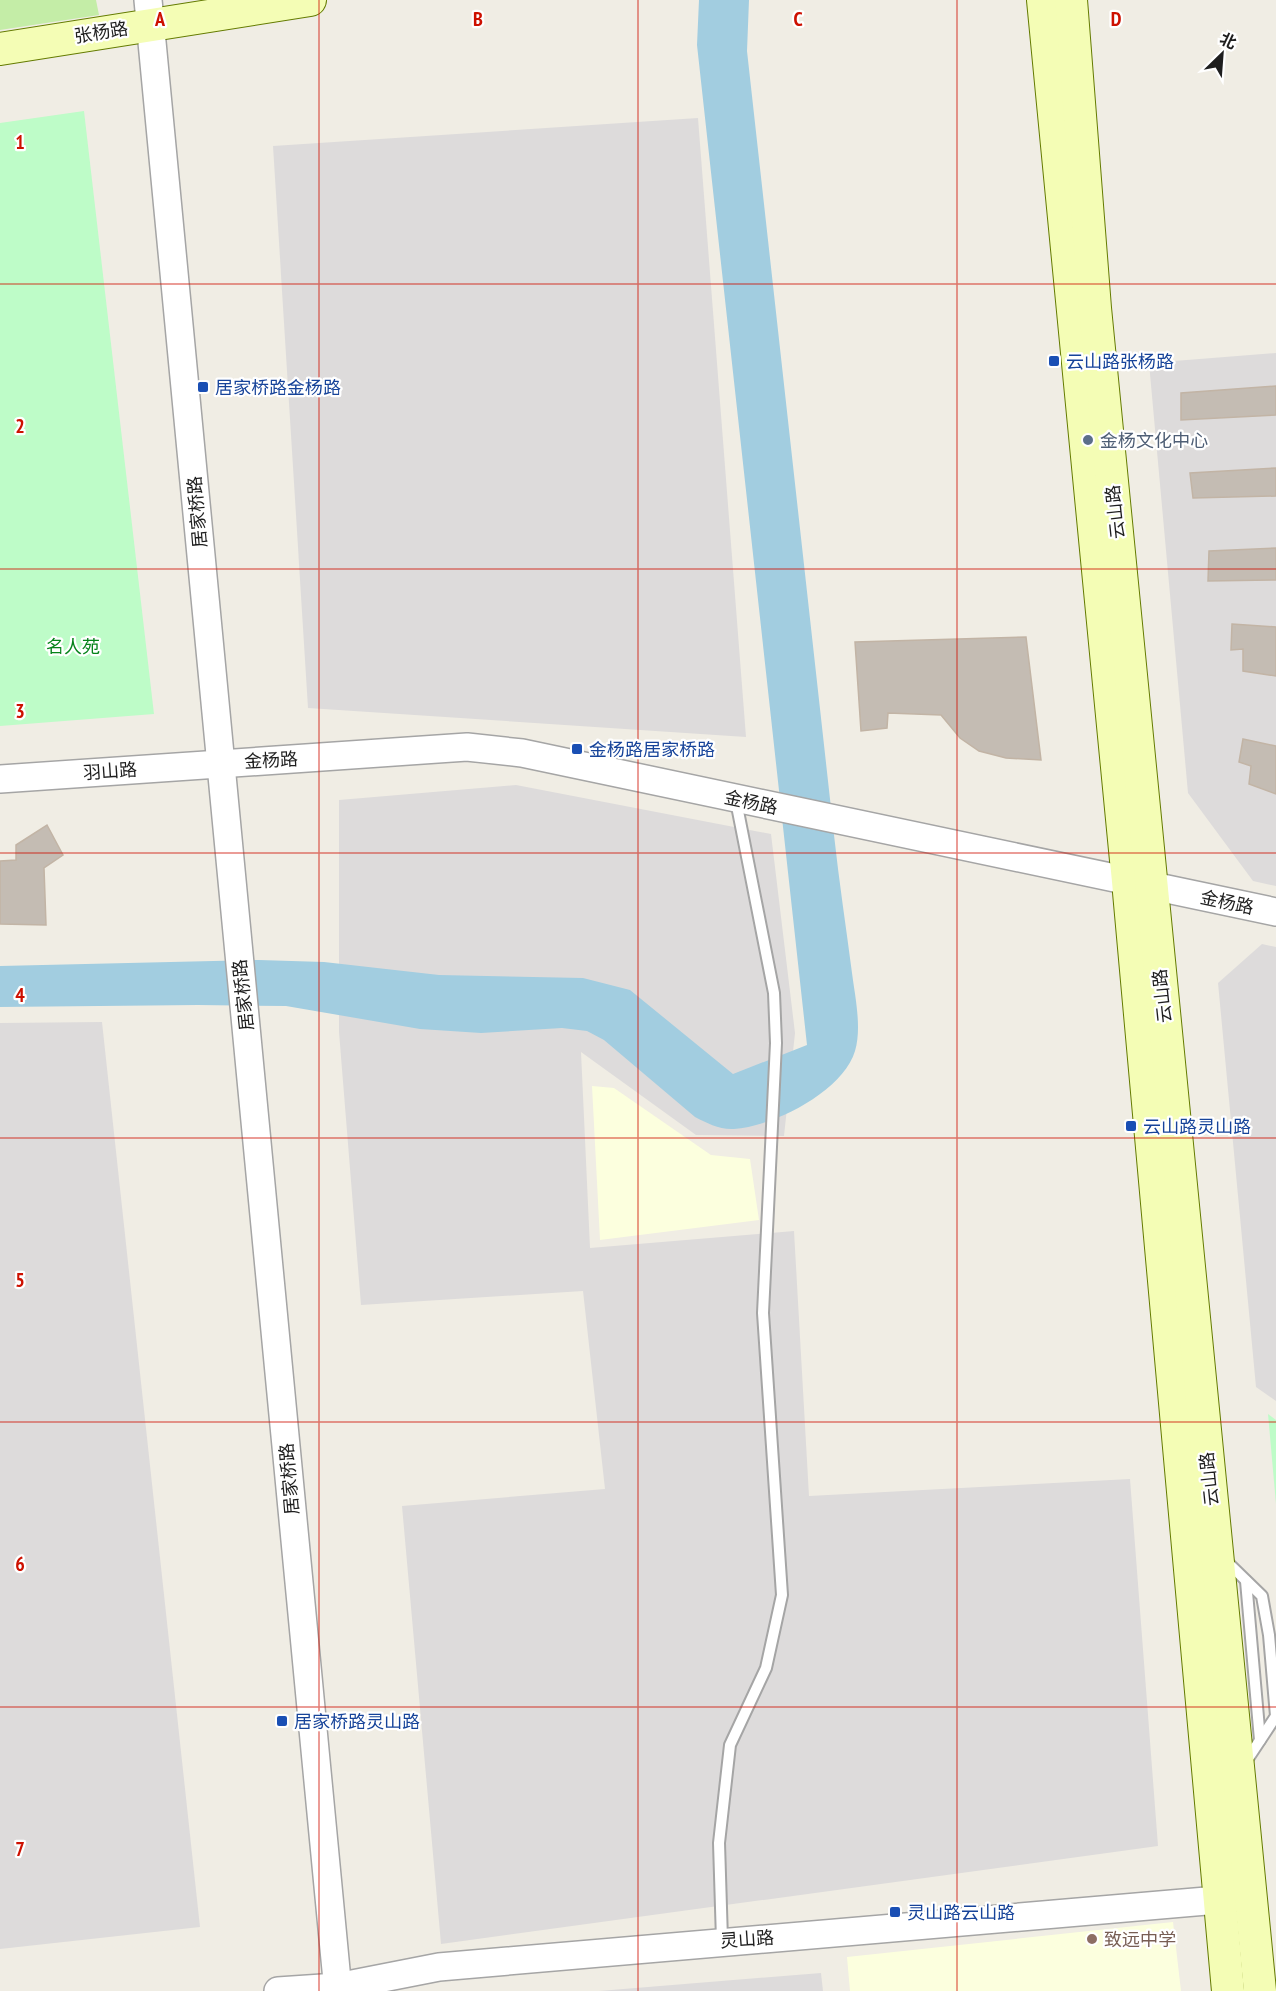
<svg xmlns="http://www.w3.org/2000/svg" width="1276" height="1991" viewBox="0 0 1276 1991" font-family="'PT Sans Narrow','Noto Sans SC',sans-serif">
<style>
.residential{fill:#dddbdb}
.education{fill:#fcffde}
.grass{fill:#c4eda7}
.park{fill:#befcc8}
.water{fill:#a2cde0}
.building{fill:#c4bcb3;stroke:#c2b4a5;stroke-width:1.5}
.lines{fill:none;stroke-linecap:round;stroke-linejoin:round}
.service-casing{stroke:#a5a5a5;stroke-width:14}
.tertiary-casing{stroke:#a5a5a5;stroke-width:30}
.secondary-casing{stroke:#647b00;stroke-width:34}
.service{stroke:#fff;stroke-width:10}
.tertiary{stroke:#fff;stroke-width:27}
.secondary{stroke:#f4fdb5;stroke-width:32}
.grid{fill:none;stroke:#cd1000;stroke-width:1.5;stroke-opacity:0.55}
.transit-dot{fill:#1a4fb4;stroke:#fff;stroke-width:2}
.service-dot{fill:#5c6f8a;stroke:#fff;stroke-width:2}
.education-dot{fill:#8d6e63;stroke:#fff;stroke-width:2}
.labels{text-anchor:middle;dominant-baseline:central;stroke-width:4.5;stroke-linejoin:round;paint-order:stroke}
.street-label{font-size:18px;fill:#1e1e1e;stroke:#fff}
.transit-label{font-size:18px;fill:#164399;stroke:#fff;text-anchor:start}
.service-label{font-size:18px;fill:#4e5e75;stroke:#fff;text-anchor:start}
.park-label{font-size:18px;fill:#06831a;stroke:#fff}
.education-label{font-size:18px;fill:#785e54;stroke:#fff;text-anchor:start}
.grid-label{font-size:20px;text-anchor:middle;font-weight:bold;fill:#cd1000;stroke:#fff;stroke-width:4.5;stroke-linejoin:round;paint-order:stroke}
</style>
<rect width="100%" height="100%" fill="#f0ede4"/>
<!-- residential -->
<g class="residential">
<polygon points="698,118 746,737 308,708 273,146"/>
<polygon points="1276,353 1276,886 1253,881 1188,793 1149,363"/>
<polygon points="516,785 771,834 795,1033 784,1136 696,1135 581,1052 590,1248 794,1231 809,1496 1130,1479 1158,1846 441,1944 402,1506 605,1489 583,1291 361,1305 339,1032 339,800"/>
<polygon points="1262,944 1276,947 1276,1401 1256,1387 1218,983"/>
<polygon points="102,1022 200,1927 0,1949 0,1023"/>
<polygon points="821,1973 823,1991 599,1991"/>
</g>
<!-- education -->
<g class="education">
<polygon points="592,1086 614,1088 711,1155 750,1159 759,1220 600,1240"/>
<polygon points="1173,1922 1181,1991 850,1991 847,1957"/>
</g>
<!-- grass -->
<polygon class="grass" points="0,0 96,0 99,15 0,30"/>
<!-- park -->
<g class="park">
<polygon points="84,111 154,714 0,726 0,123"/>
<polygon points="1268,1414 1276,1420 1276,1504"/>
</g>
<!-- water -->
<path class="water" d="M699 0H749L747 51C776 312 805 574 834 835 839 881 846 927 852 973 855 996 862 1028 855 1051 843 1091 775 1126 734 1129 720 1130 707 1123 695 1117L604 1040 587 1031 562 1028 481 1033 420 1029 286 1006 198 1005 0 1007V966L259 960 324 962 439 975 583 978 630 990 733 1074 807 1045 697 45Z"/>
<!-- building -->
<g class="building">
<polygon points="1276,386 1276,415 1181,420 1181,393"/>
<polygon points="1276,468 1276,496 1193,498 1190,473"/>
<polygon points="1276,548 1276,580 1208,581 1209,551"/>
<polygon points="1232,624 1276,627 1276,676 1243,671 1243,649 1231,650"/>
<polygon points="1026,637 1041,760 1006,758 979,751 960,738 941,715 888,713 887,728 861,731 855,642"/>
<polygon points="1243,739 1276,746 1276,794 1249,784 1251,766 1239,762"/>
<polygon points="47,825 63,855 44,868 46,925 0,924 0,861 16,860 16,845"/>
</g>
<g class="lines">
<defs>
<g id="service">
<polyline points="1226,1561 1262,1596 1269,1635 1276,1716 1245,1763"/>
<polyline points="1246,1581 1260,1740"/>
<polyline points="722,1940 719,1843 730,1745 766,1668 782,1595 763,1313 776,1043 774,993 736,801"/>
</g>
<g id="tertiary">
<polyline points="148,0 338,1991"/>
<polyline points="0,779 467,747 522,753 1276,912"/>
<polyline points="278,1991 337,1987 439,1967 1218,1900"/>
</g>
<g id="secondary">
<polyline points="1043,0 1128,881 1228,1991"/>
<polyline points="1071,0 1095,308 1260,1991"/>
<polyline points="0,49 310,0"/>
</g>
</defs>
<!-- service casing -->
<use href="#service" class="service-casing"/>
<!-- tertiary casing -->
<use href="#tertiary" class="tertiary-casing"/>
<!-- secondary casing -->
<use href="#secondary" class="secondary-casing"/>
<!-- service -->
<use href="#service" class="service"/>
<!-- tertiary -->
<use href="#tertiary" class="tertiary"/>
<!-- secondary -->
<use href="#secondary" class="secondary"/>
</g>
<!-- grid -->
<path class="grid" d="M319 0V1991M638 0V1991M957 0V1991M0 284H1276M0 569H1276M0 853H1276M0 1138H1276M0 1422H1276M0 1707H1276"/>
<!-- markers -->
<g class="transit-dot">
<rect x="1048" y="355" width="12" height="12" rx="3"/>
<rect x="197" y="381" width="12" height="12" rx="3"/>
<rect x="571" y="743" width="12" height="12" rx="3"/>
<rect x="1125" y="1120" width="12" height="12" rx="3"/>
<rect x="276" y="1715" width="12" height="12" rx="3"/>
<rect x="889" y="1906" width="12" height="12" rx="3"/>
</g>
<circle class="service-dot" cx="1088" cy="440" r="6"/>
<circle class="education-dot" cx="1092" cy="1939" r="6"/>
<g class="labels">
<!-- street labels -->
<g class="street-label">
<text transform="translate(101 32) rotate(-9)">张杨路</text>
<text transform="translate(197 512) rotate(-95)">居家桥路</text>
<text transform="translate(1115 512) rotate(-96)">云山路</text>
<text transform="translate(271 760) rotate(-3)">金杨路</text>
<text transform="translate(110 771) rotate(-4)">羽山路</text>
<text transform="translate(751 802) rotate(12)">金杨路</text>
<text transform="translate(1227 902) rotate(12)">金杨路</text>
<text transform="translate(243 995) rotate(-96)">居家桥路</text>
<text transform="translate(1162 996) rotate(-96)">云山路</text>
<text transform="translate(289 1479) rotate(-95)">居家桥路</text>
<text transform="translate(1209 1479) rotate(-96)">云山路</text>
<text transform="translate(747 1939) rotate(-4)">灵山路</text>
</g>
<!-- transit labels -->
<g class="transit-label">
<text x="1066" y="361">云山路张杨路</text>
<text x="215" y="387">居家桥路金杨路</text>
<text x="589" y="749">金杨路居家桥路</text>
<text x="1143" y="1126">云山路灵山路</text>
<text x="294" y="1721">居家桥路灵山路</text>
<text x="907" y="1912">灵山路云山路</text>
</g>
<!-- service labels -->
<g class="service-label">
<text x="1100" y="440">金杨文化中心</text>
</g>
<!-- park labels -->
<g class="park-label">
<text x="73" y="646">名人苑</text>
</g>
<!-- education labels -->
<g class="education-label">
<text x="1104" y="1939">致远中学</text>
</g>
</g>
<g class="grid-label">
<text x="160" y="26">A</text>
<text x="478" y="26">B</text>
<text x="798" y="26">C</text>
<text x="1116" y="26">D</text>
<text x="20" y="149">1</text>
<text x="20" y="433">2</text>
<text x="20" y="718">3</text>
<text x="20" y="1002">4</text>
<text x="20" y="1287">5</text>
<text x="20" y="1571">6</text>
<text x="20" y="1856">7</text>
</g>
<!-- north arrow -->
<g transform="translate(1222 54) rotate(25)" stroke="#ffffff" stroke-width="4.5" paint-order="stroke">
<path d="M0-4.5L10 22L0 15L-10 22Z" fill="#1e1e1e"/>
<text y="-9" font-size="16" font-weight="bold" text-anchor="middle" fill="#1e1e1e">北</text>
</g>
</svg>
